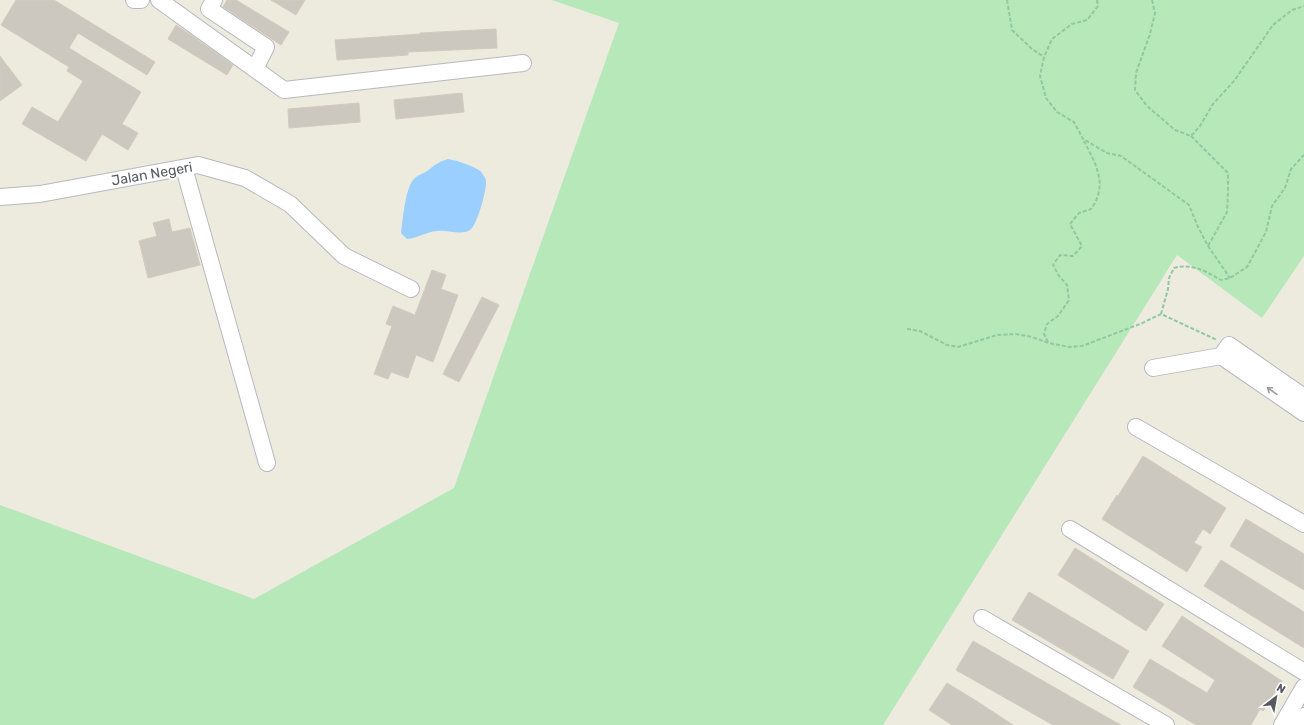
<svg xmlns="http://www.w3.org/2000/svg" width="1304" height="725" viewBox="0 0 1304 725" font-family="Rubik,sans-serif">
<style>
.green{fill:#b7e8b9}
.water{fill:#9bcfff}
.building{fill:#ccc8bf;stroke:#d2ccbc}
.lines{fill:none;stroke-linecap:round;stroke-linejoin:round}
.minor-casing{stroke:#b6b9bf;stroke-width:18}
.path{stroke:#8fc9a2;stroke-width:2;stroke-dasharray:4 2;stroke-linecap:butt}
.minor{stroke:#fff;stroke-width:16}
.oneway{stroke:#9a9da0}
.labels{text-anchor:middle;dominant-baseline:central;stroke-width:3.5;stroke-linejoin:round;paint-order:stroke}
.street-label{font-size:14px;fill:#575b61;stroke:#fff}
</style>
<rect width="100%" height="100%" fill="#edeade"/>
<!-- green -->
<polygon class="green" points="552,0 1304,0 1304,256 1262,318 1177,255 883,725 0,725 0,505 254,599 454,488 619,23"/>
<!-- water -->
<path class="water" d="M448 159C456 160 478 167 482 173 483 174 486 179 486 181 487 189 477 226 470 230 460 236 448 229 437 231 426 232 418 238 407 239L401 233C403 220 405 188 414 179 417 175 423 174 427 171 435 165 438 162 448 159Z"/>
<!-- building -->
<g class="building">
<polygon points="16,0 54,0 155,62 147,75 78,33 69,48 141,92 122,124 138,133 128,150 102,134 86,161 22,124 32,107 58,122 83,81 67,71 69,67 1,25"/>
<polygon points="227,0 236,0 289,32 281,45 223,7"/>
<polygon points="271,0 305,0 296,15"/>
<polygon points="176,25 191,35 233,65 227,75 168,39"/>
<polygon points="496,29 497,48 408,52 408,55 337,60 335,40 420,34 420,33"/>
<polygon points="0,56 22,85 0,101"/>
<polygon points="462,93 464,112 396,119 394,100"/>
<polygon points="359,103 360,122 289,128 288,109"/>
<polygon points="169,219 172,232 190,228 200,265 148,278 139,241 157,236 153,223"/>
<polygon points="432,270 446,275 441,289 458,295 433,362 416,355 408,378 391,372 388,379 374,374 392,326 386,324 393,306 415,315"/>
<polygon points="482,297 499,305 459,382 443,374"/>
<polygon points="1143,456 1226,508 1210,534 1203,529 1194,543 1202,547 1187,572 1102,519 1117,495 1118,496"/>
<polygon points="1246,519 1304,554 1304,590 1230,546"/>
<polygon points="1075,548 1164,604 1146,631 1058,575"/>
<polygon points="1221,560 1304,612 1304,648 1204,586"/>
<polygon points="1029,592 1129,651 1113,679 1012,620"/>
<polygon points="1182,616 1282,681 1263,711 1260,709 1251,725 1196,725 1133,687 1150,659 1207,693 1215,680 1162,646"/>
<polygon points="973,641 1087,706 1121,725 1053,725 956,670"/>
<polygon points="947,683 978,702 1013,725 952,725 929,710"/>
</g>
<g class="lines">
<defs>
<g id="minor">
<polyline points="134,0 141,0"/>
<polyline points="159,0 284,90 523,63"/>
<polyline points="214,0 209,9 266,47 255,69"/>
<polyline points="184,168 267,463"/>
<polyline points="0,197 40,194 198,165 245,178 290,204 344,256 411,289"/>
<polyline points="1221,356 1304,413"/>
<polyline points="1153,368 1221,356 1229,345 1304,397"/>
<polyline points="1136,427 1304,524"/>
<polyline points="1070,529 1304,672"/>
<polyline points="982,618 1166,725"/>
<polyline points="1282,725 1304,687"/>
<polyline points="1298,725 1304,716"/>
</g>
</defs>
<!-- minor casing -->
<use href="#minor" class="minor-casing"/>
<!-- path -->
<g class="path">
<polyline points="1007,0 1012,30 1032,49 1044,57"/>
<polyline points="1097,0 1098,6 1087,20 1072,24 1052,39 1044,57 1040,76 1046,98 1057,112 1074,122 1083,139 1107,153 1121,156 1189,205 1198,227 1208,246 1230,278"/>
<polyline points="1152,0 1155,13 1150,34 1136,73 1135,90 1147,106 1175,130 1191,136 1200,126 1213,104 1234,81 1273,25 1292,10 1304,6"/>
<polyline points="1191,136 1228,173 1228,193 1227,212 1208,246"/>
<path d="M1161 314 1168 289 1169 278 1174 268C1191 263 1206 271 1221 280L1230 278 1247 267 1266 232 1272 206 1285 188 1291 169 1304 155"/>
<polyline points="907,329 920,331 947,345 958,347 997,335 1016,334 1032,337 1049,343 1069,347 1082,346 1140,324 1161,314 1217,340"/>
<path d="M1048 342 1044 334 1047 324 1058 316 1069 300 1067 285 1059 276 1053 265 1060 255 1073 256 1082 246 1070 224 1079 213 1091 209C1093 206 1096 202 1097 198 1105 178 1093 159 1084 141"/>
</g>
<!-- minor -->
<use href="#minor" class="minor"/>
</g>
<!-- one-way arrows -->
<defs><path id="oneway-shaft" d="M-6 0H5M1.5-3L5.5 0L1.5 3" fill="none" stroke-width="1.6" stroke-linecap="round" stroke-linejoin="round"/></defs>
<use class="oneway" href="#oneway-shaft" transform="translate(1272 391) rotate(-145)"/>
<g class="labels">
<!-- street labels -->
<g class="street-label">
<text transform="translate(152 174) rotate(-10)">Jalan Negeri</text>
</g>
</g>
<!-- north arrow -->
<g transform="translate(1276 697) rotate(31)" stroke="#ffffff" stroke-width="3" paint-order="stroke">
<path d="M0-3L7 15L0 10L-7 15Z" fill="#575b61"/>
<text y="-6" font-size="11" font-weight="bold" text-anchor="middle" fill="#575b61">N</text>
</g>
</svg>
